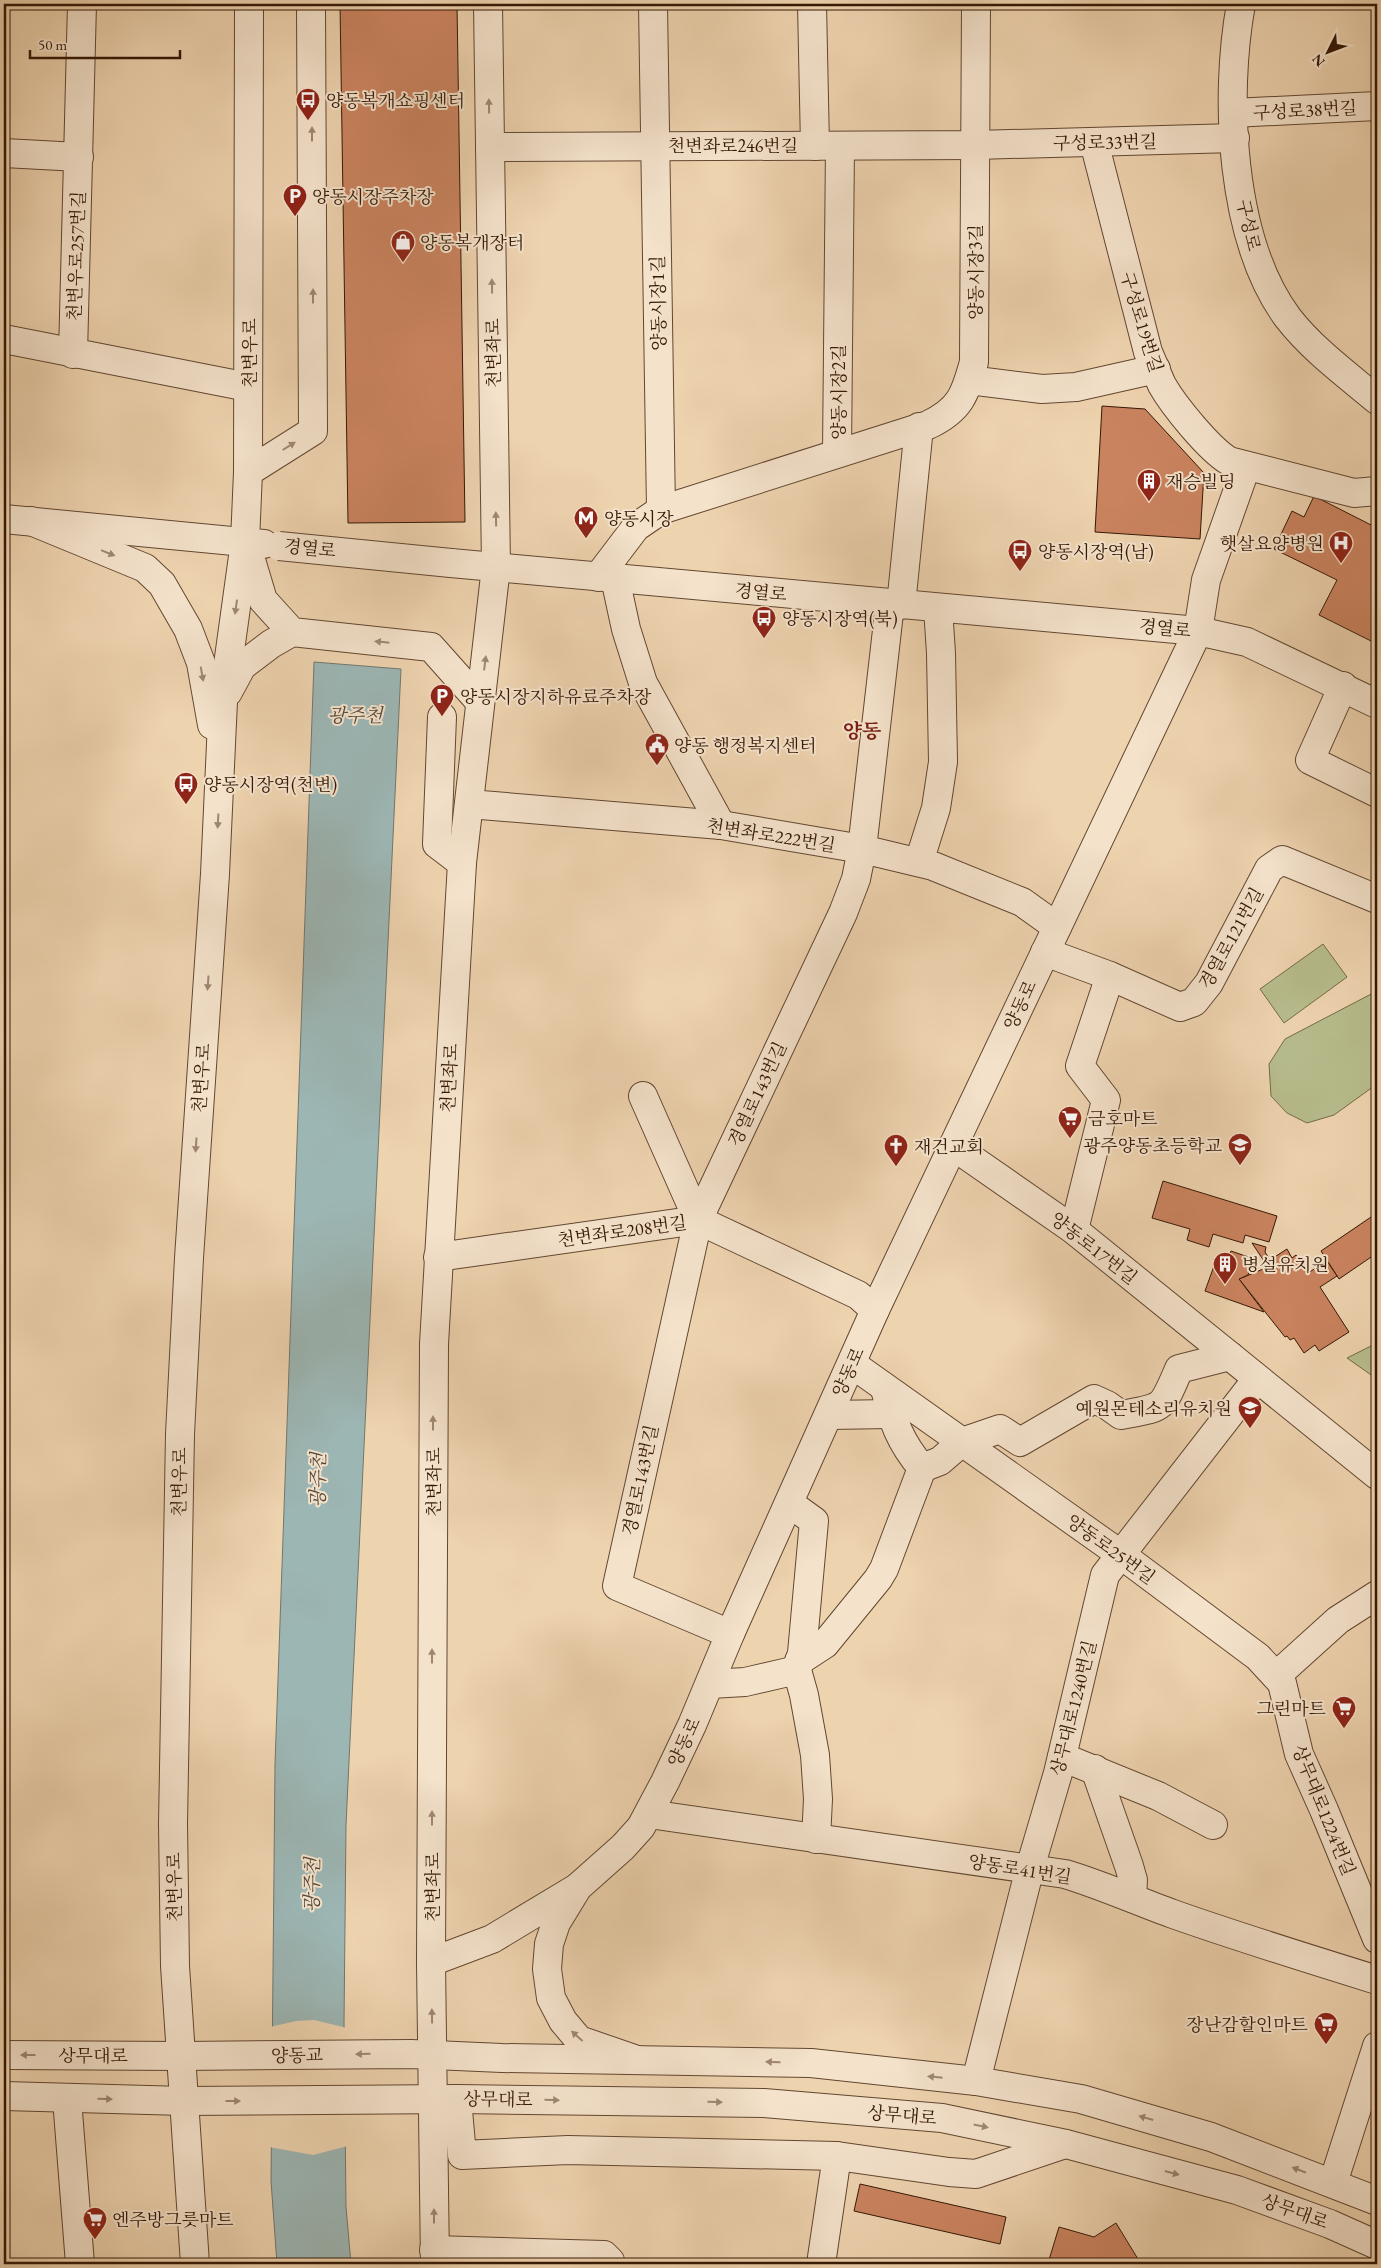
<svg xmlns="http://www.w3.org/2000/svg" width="1381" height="2268" viewBox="0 0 1381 2268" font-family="'EB Garamond','Noto Serif KR',serif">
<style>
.green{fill:#b7bc8c;stroke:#766a48}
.water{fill:#9cb6b4;stroke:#72776e}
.pier{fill:#eed3af}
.building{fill:#ca835f;stroke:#341805}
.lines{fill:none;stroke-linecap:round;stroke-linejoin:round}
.minor-casing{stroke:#624730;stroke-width:30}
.minor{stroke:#f4e2cb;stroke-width:28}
.minor-bridge-casing{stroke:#624730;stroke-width:30;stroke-linecap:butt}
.minor-bridge{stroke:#f4e2cb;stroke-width:28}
.oneway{fill:#9e8772}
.labels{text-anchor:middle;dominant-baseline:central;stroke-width:4;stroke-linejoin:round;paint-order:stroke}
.poi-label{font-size:18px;fill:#341805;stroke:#f4e2cb;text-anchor:start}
.street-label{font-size:18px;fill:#341805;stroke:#f4e2cb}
.water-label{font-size:19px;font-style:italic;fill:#53473a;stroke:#f4e2cb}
.quarter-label{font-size:20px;font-weight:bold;fill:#7a1f14;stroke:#f4e2cb}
</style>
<rect width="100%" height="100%" fill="#eed3af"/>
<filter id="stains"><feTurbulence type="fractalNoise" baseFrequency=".004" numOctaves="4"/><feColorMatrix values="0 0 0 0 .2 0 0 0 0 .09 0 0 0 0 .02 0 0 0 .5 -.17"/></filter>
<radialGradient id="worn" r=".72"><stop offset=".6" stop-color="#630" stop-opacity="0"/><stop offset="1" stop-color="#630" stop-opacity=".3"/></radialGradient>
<!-- green -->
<g class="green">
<polygon points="1323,944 1347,977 1284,1023 1260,989"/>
<polygon points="1377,991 1377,1084 1334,1115 1307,1123 1287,1113 1271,1096 1269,1064 1285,1039"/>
<polygon points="1377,1343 1377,1379 1347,1358"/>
</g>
<!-- water -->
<polygon class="water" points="314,662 401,669 346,1825 344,2023 346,2207 351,2264 277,2264 271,2181 275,1764"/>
<!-- pier -->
<polygon class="pier" points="314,2020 347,2028 348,2146 313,2155 269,2147 270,2027 296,2021"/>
<!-- building -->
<g class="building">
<polygon points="340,4 457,4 465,522 348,523"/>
<polygon points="1102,406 1145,409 1204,473 1200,539 1095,532"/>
<polygon points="1314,496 1377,528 1377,644 1319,615 1337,580 1274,549 1292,511 1304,517"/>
<polygon points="1163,1181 1277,1216 1269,1242 1245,1235 1243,1243 1213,1234 1209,1247 1187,1240 1190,1229 1152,1218"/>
<polygon points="1377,1213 1377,1253 1339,1279 1321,1251"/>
<polygon points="1252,1243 1266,1247 1265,1252 1270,1260 1287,1249 1292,1258 1296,1255 1308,1273 1327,1261 1337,1276 1320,1287 1349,1332 1319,1351 1315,1345 1304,1353 1294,1338 1290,1340 1287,1336 1285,1337 1239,1279 1268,1267"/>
<polygon points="1231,1251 1254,1259 1248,1275 1239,1279 1264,1312 1205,1291 1214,1266 1225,1270"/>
<polygon points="860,2184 1006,2217 1000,2244 854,2211"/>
<polygon points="1116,2223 1141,2264 1103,2264 1101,2262 1098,2264 1064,2264 1049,2260 1059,2227 1094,2237"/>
</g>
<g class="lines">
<defs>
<g id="minor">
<polyline points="653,4 661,510"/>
<polyline points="812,4 815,146"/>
<path d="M1241 4C1224 97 1230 240 1288 318 1313 350 1346 374 1377 400"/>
<polyline points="1233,113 1377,106"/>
<path d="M1094 142 1148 352C1153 363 1157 374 1162 385 1174 406 1209 449 1229 461L1354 493 1377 491"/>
<polyline points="490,147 976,145 1235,138"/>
<polyline points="4,153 79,157"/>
<polyline points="4,339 248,387"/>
<polyline points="73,354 82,4"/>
<polyline points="969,380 1042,389 1076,387 1156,369"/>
<polyline points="837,453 840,146"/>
<polyline points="248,472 313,431 311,4"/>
<polyline points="4,519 264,544"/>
<polyline points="31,521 145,568 162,584 188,629 201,663 212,725"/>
<polyline points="248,550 263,600 292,632 431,647 480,702"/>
<polyline points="451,563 1198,631 1247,642 1377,704"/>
<path d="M598 577 636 527 661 510 928 425C960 410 965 395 974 362L976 4"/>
<polyline points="615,578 626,629 643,683 721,825"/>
<polyline points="901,605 919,427"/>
<polyline points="1343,686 1310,760 1377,793"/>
<polyline points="228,692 242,666 271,644 292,632"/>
<polyline points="442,717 437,844 462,863"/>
<polyline points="469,804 721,825 862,849 933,866 1022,902 1057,927"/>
<polyline points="919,862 936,808 943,762 941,653 938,608"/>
<polyline points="1045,952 1110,976 1180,1007 1194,1002 1209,983 1269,869 1282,860 1377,899"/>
<polyline points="643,1096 698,1220"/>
<polyline points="953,1146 1074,1230 1377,1475"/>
<polyline points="1074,1230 1106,1100 1080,1066 1110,976"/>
<polyline points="438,1257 698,1220 858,1295 875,1310"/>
<polyline points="852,1364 1120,1554 1258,1657 1282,1683 1299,1754 1324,1810 1377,1939"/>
<path d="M885 1389C893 1422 900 1442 922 1468L940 1461 962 1442 1000 1429 1020 1442 1094 1399 1107 1405 1121 1415C1164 1407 1161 1411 1179 1369L1230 1356"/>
<polyline points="829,1415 891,1414"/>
<polyline points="789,1503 814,1521 802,1653 797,1670 804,1695 815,1755 818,1799 816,1839"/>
<polyline points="730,1634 617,1586 698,1220 843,913 856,879 862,849 890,604"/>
<polyline points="799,1661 825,1644 878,1579 884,1569 922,1468"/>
<polyline points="1276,1676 1338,1620 1377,1595"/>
<polyline points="710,1684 745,1682 797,1670"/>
<polyline points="1062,1757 1158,1796 1213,1825"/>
<polyline points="1095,1769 1129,1866 1133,1880 1132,1898"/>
<path d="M649 1814 1065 1874C1102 1885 1137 1901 1173 1914 1241 1938 1309 1959 1377 1980"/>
<polyline points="431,1962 492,1939 575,1889"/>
<polyline points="4,2055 182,2056 411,2054 502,2058 811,2063 976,2081 1081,2099 1211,2137 1377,2201"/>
<polyline points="637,2060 579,2040 563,2021 551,1998 547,1969 549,1944 556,1923 578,1887 623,1847 641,1827 665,1782 692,1725 730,1634 875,1310 1198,631 1206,580 1246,467"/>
<polyline points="976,2081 1030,1868 1058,1773 1105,1575 1257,1379"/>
<polyline points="4,2096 184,2101 457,2099 764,2103 942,2118 1066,2144 1237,2190 1330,2224 1377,2245"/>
<polyline points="67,2099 80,2264"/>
<polyline points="457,2099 462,2155 568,2150 837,2156 949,2172 976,2174 1065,2144"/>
<polyline points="1333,2183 1377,2046"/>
<polyline points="434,2250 604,2255 610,2261 610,2264"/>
<polyline points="195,2264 175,1966 173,1824 180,1434 189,1258 215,874 223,701 245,542 248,472 249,4"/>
<polyline points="435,2264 431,1962 434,1344 462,863 496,567 488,4"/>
<polyline points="821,2264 837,2156"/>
</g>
</defs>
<!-- minor casing -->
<use href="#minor" class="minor-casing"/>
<!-- minor -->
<use href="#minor" class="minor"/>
<defs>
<polyline id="minor-bridge" points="279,546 451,563"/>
</defs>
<!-- minor-bridge casing -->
<use href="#minor-bridge" class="minor-bridge-casing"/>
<!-- minor-bridge -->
<use href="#minor-bridge" class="minor-bridge"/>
</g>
<!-- one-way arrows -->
<defs><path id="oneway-solid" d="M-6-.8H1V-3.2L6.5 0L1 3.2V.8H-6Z" transform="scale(1.25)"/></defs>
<g class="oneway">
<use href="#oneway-solid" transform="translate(489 106) rotate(-91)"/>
<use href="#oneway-solid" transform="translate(312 134) rotate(-90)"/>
<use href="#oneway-solid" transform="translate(492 286) rotate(-91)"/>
<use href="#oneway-solid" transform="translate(313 296) rotate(-90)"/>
<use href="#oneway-solid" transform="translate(289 446) rotate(-32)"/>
<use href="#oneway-solid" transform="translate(496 519) rotate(-91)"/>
<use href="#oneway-solid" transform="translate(108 553) rotate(22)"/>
<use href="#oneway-solid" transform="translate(236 607) rotate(98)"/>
<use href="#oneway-solid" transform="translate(382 642) rotate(-174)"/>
<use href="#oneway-solid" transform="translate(485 663) rotate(-83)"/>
<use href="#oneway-solid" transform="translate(202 674) rotate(80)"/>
<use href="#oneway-solid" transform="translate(218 821) rotate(93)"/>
<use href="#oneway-solid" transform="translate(208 983) rotate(94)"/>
<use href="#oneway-solid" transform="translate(196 1145) rotate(94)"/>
<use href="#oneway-solid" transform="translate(433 1423) rotate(-90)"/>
<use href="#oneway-solid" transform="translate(432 1656) rotate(-90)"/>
<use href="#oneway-solid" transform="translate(432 1818) rotate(-90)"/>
<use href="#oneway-solid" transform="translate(432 2016) rotate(-91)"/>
<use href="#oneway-solid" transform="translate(577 2036) rotate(-138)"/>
<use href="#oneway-solid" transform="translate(363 2054) rotate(179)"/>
<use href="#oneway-solid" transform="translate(28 2055) rotate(-180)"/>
<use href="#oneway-solid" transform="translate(773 2062) rotate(-178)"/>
<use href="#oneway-solid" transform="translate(935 2077) rotate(-174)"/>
<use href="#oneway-solid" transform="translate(105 2099) rotate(1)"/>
<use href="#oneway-solid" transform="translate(552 2100) rotate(1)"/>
<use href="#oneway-solid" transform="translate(233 2101)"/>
<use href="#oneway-solid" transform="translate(715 2102) rotate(1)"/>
<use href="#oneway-solid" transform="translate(1146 2118) rotate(-164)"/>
<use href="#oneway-solid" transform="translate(981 2126) rotate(12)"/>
<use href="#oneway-solid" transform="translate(1299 2170) rotate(-159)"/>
<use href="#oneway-solid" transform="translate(1172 2173) rotate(15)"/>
<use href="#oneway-solid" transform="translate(434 2216) rotate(-90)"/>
</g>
<!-- icons -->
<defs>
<symbol id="bus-pin" viewBox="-11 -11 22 30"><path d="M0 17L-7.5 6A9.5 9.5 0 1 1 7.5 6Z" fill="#8f2418" stroke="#f4e2cb"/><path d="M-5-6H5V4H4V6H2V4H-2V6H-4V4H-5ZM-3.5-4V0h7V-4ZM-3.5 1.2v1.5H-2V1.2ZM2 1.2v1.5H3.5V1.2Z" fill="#fff"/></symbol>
<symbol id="parking-pin" viewBox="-11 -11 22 30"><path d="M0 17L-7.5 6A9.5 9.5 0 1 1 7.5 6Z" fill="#8f2418" stroke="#f4e2cb"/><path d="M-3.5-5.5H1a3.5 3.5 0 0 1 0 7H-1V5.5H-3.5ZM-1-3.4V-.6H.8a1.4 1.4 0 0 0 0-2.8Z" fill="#fff"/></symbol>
<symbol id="shop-pin" viewBox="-11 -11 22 30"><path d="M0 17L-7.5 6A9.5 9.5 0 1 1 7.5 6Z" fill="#8f2418" stroke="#f4e2cb"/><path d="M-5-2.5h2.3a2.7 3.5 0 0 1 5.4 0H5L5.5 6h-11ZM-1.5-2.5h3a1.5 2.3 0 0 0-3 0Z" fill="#fff"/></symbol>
<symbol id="building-pin" viewBox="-11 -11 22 30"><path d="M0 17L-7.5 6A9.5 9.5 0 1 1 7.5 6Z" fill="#8f2418" stroke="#f4e2cb"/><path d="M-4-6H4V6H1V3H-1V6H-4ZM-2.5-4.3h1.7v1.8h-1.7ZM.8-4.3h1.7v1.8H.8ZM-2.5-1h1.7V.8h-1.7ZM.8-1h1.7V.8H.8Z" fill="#fff"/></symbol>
<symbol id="metro-pin" viewBox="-11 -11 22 30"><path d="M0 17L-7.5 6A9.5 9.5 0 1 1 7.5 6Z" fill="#8f2418" stroke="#f4e2cb"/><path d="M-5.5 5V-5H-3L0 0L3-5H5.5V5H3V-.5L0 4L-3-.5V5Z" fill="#fff"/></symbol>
<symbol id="hospital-pin" viewBox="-11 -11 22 30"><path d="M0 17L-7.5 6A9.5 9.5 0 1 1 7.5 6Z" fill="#8f2418" stroke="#f4e2cb"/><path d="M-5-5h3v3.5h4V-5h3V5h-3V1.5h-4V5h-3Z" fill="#fff"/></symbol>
<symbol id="civic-pin" viewBox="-11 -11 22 30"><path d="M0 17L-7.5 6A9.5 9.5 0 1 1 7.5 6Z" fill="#8f2418" stroke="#f4e2cb"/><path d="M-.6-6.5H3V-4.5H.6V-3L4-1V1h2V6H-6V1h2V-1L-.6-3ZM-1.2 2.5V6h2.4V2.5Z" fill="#fff"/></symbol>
<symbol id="supermarket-pin" viewBox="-11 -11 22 30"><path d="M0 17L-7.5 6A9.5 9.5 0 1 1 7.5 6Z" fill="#8f2418" stroke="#f4e2cb"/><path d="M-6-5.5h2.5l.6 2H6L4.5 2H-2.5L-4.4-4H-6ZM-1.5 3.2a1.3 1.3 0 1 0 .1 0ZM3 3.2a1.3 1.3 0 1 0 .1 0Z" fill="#fff"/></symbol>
<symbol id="school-pin" viewBox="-11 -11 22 30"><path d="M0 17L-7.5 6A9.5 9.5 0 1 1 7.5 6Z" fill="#8f2418" stroke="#f4e2cb"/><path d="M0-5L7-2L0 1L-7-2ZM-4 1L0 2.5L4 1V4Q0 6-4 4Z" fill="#fff"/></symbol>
<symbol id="church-pin" viewBox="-11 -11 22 30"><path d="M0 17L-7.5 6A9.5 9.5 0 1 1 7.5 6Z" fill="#8f2418" stroke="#f4e2cb"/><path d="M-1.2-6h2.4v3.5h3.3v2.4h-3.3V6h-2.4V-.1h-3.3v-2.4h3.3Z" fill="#fff"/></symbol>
</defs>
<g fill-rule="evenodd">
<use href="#bus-pin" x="294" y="86" width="28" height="38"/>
<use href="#parking-pin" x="281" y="182" width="28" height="38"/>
<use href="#shop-pin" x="389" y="228" width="28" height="38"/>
<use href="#building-pin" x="1135" y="467" width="28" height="38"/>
<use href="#metro-pin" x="572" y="504" width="28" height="38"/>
<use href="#hospital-pin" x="1327" y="529" width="28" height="38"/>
<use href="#bus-pin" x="1006" y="537" width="28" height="38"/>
<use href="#bus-pin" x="750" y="604" width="28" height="38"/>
<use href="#parking-pin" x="428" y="682" width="28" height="38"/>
<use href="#civic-pin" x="643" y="731" width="28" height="38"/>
<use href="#bus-pin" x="172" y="770" width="28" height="38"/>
<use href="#supermarket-pin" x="1056" y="1104" width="28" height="38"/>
<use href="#school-pin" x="1226" y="1131" width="28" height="38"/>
<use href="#church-pin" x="882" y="1132" width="28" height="38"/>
<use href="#building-pin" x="1211" y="1250" width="28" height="38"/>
<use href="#school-pin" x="1236" y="1394" width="28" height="38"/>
<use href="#supermarket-pin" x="1330" y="1694" width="28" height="38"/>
<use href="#supermarket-pin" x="1312" y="2010" width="28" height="38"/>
<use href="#supermarket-pin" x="81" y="2205" width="28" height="38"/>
</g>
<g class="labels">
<!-- poi labels -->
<g class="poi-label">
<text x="326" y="100">양동복개쇼핑센터</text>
<text x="312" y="196">양동시장주차장</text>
<text x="420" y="242">양동복개장터</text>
<text x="1166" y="481">재승빌딩</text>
<text x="604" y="518">양동시장</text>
<text x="1324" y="543" text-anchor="end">햇살요양병원</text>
<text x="1038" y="551">양동시장역(남)</text>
<text x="782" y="618">양동시장역(북)</text>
<text x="460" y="696">양동시장지하유료주차장</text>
<text x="674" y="745">양동 행정복지센터</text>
<text x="204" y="784">양동시장역(천변)</text>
<text x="1088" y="1118">금호마트</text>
<text x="1222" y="1145" text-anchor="end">광주양동초등학교</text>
<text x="914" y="1146">재건교회</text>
<text x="1242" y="1264">병설유치원</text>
<text x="1232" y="1408" text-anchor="end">예원몬테소리유치원</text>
<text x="1326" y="1708" text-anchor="end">그린마트</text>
<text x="1308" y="2024" text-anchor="end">장난감할인마트</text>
<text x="112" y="2219">엔주방그릇마트</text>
</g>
<!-- street labels -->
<g class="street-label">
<text transform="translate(1305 110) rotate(-3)">구성로38번길</text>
<text transform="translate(1105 142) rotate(-1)">구성로33번길</text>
<text x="733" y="145">천변좌로246번길</text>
<text transform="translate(1249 225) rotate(77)">구성로</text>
<text transform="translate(76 256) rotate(-88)">천변우로257번길</text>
<text transform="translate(975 272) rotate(-90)">양동시장3길</text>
<text transform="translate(658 303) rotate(-91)">양동시장1길</text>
<text transform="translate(1142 322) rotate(73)">구성로19번길</text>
<text transform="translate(249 353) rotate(-90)">천변우로</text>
<text transform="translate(493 353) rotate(-91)">천변좌로</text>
<text transform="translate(838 392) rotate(-90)">양동시장2길</text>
<text transform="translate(310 548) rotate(6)">경열로</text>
<text transform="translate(761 592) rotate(5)">경열로</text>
<text transform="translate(1165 628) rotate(6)">경열로</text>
<text transform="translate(771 835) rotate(9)">천변좌로222번길</text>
<text transform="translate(1231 938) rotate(-61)">경열로121번길</text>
<text transform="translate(1020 1005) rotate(-65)">양동로</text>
<text transform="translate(201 1078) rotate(-86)">천변우로</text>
<text transform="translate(449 1078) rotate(-87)">천변좌로</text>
<text transform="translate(757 1094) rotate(-65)">경열로143번길</text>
<text transform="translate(622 1231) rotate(-8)">천변좌로208번길</text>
<text transform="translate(1094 1248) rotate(38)">양동로17번길</text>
<text transform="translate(848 1372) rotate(-66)">양동로</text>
<text transform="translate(640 1480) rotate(-78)">경열로143번길</text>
<text transform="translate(179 1482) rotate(-89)">천변우로</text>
<text transform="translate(433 1482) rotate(-90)">천변좌로</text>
<text transform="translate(1111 1549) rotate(36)">양동로25번길</text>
<text transform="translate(1073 1708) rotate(-76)">상무대로1240번길</text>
<text transform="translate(684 1742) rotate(-65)">양동로</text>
<text transform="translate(1324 1810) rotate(68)">상무대로1224번길</text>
<text transform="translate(1020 1869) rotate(9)">양동로41번길</text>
<text transform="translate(174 1887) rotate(-91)">천변우로</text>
<text transform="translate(432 1887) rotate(-90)">천변좌로</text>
<text x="93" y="2055">상무대로</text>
<text transform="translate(297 2055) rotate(-1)">양동교</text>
<text transform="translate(498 2099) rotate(1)">상무대로</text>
<text transform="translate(902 2115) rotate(5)">상무대로</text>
<text transform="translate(1295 2211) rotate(20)">상무대로</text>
</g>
<!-- water labels -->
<g class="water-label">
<text x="355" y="715">광주천</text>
<text transform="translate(318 1480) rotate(-89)">광주천</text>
<text transform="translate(312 1885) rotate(-89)">광주천</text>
</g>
<!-- quarter labels -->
<g class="quarter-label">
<text x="862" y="731">양동</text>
</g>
</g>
<!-- margin -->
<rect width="1381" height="2268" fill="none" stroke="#eed3af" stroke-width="20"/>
<rect x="5" y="5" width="1371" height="2258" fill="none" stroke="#341805" stroke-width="2.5"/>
<rect x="10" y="10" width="1361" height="2248" fill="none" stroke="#341805"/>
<!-- north arrow -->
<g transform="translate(1328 52) rotate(228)" stroke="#f4e2cb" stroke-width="4" paint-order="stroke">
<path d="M0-4L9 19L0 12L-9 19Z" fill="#341805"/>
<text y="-8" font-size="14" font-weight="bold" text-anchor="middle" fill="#341805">N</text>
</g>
<!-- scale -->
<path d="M30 50v8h150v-8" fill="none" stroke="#341805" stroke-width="2.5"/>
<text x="38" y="50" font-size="15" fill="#341805" stroke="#f4e2cb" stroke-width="4" paint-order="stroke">50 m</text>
<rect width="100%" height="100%" filter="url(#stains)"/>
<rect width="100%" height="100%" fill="url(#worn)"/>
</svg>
